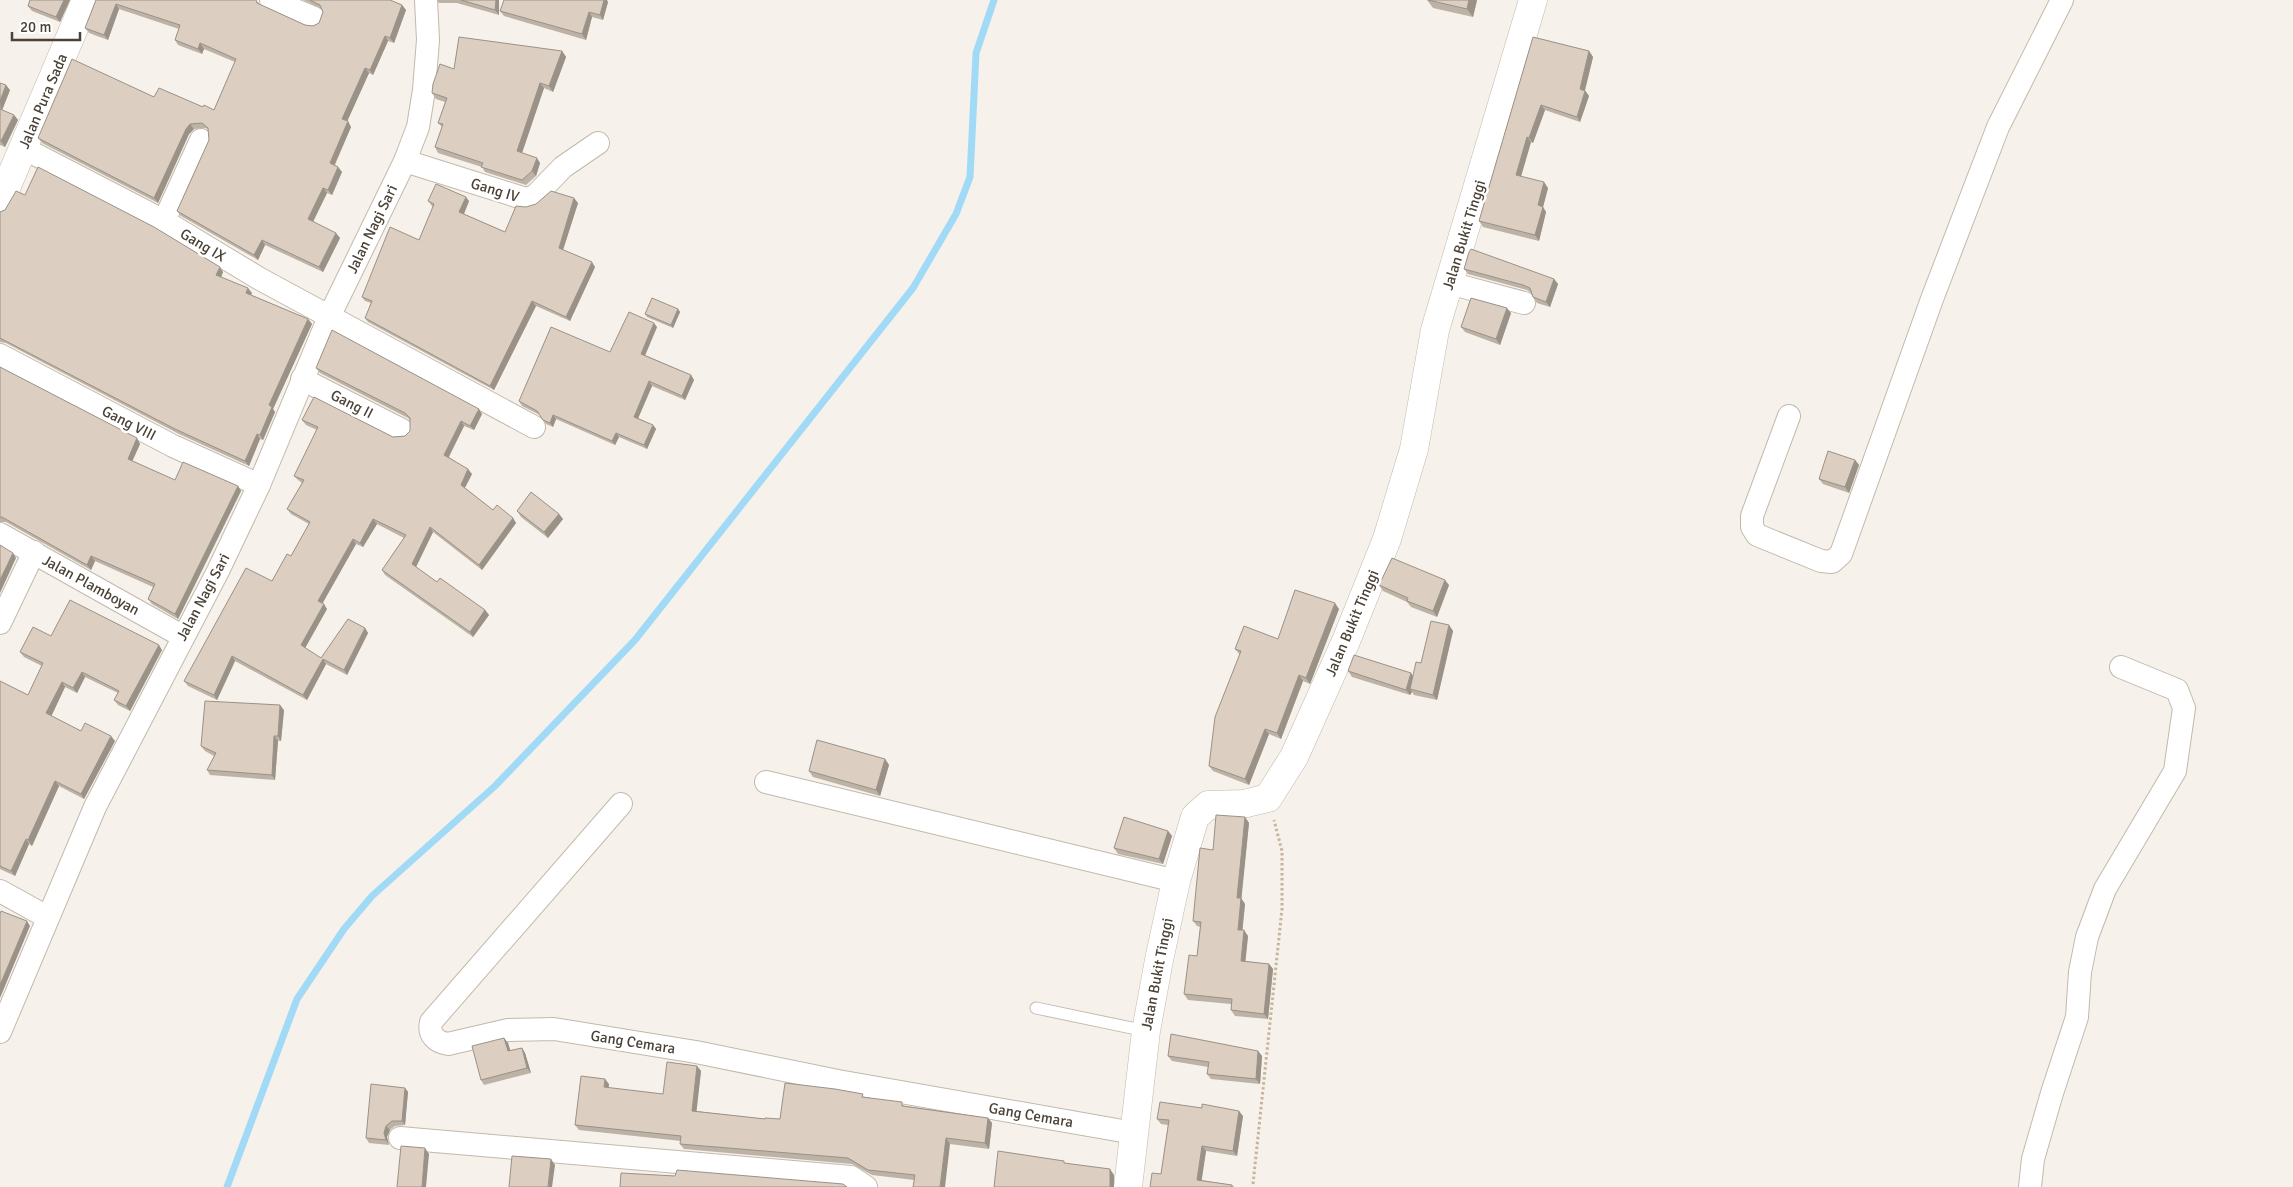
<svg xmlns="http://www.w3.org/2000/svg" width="2293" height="1187" viewBox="0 0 2293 1187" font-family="Signika,sans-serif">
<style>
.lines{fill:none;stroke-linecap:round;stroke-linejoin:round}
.stream{stroke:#a1daf7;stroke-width:7}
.service-casing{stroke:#c3b9ab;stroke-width:13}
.minor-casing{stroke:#c3b9ab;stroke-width:24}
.tertiary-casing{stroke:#c3b9ab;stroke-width:29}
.path{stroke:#c6b49b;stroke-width:3;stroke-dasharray:2.5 2.5;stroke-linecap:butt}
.service{stroke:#fff;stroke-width:11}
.minor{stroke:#fff;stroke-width:22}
.tertiary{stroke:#fff;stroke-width:28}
.wall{fill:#bdb2a6}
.shaded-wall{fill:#9a9187}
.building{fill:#dccfc1;stroke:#9a9187}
.labels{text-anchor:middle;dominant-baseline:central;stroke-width:5;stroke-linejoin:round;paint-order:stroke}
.street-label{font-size:15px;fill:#4b4237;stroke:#fff}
</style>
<rect width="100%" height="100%" fill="#f6f1ea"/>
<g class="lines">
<!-- stream -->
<polyline class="stream" points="227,1187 297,999 344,929 372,896 495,786 635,640 913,288 956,214 970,177 976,53 994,0"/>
<defs>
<polyline id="service" points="1036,1008 1146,1031"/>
<g id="minor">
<polyline points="271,0 314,18"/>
<polyline points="23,148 164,221 260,279 534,427"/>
<polyline points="405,161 526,199 535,196 563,167 598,143"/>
<polyline points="164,221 201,140"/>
<polyline points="1449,283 1524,303"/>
<polyline points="0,355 173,446 259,485"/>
<polyline points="302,379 402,430"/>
<polyline points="1789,416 1752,516 1752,527 1757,535 1821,561 1832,562 1841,554 1932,299 1998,127 2062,0"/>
<polyline points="0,534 182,636"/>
<polyline points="0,623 34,552"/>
<polyline points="766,782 1176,881"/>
<path d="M621 804 431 1022C428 1035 436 1042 448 1044L508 1030 554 1029 696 1052 838 1081 1134 1133"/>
<polyline points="0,891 47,917"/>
<polyline points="0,1032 95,807 218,571 259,485 329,317 405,161 418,127 424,90 428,40 426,0"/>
<polyline points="400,1138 851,1177 866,1187"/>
<polyline points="2030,1187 2033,1159 2052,1093 2077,1017 2080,972 2087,937 2105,889 2175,771 2184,708 2177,690 2121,667"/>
</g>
<g id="tertiary">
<polyline points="0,202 86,0"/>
<polyline points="1128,1187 1146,1031 1159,960 1176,881 1195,817 1208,805 1243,804 1268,798 1294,757 1346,641 1387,539 1414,449 1435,330 1533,0"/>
</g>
</defs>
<!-- service casing -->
<use href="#service" class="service-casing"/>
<!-- minor casing -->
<use href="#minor" class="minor-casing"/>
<!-- tertiary casing -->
<use href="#tertiary" class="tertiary-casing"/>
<!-- path -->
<polyline class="path" points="1253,1184 1282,909 1282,851 1274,820"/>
<!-- service -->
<use href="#service" class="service"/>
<!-- minor -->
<use href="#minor" class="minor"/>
<!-- tertiary -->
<use href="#tertiary" class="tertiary"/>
</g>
<!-- wall -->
<g class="wall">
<polygon points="30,0 70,0 60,22 32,11 28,6"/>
<polygon points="96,0 258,2 259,4 305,25 313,26 319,23 323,12 322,9 303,0 390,0 402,5 406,10 394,43 388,41 373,75 369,73 347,121 351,127 335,165 338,167 342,172 332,195 327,193 313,221 340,238 323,272 265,245 258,260 181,216 177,211 209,140 209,130 206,128 194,129 189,134 158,203 42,143 38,138 154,97 214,110 235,62 204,49 202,54 178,45 175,40 179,29 119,9 108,40 89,33 85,28"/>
<polygon points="437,0 499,0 499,15 457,3 439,3"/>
<polygon points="1427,0 1477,0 1473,17 1433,8"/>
<polygon points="608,2 603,20 592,17 586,40 504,16 500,11"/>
<polygon points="1533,37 1589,51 1593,57 1585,90 1589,96 1580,122 1545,110 1533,143 1531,142 1521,176 1548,188 1543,207 1546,212 1539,241 1483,227 1479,221"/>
<polygon points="562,51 566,57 553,92 544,88 522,153 540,163 536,176 526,185 485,172 482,167 438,153 435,147 442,127 438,123 445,102 436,99 432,93 454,69"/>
<polygon points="0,83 10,90 2,110 14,115 18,120 5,147 0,145"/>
<polygon points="25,195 223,272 221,277 252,293 251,295 308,319 312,324 273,409 275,412 263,440 260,439 249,466 179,434 6,343 0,342 0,212 5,210"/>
<polygon points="428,201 469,201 464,214 505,232 526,207 578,203 563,250 595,267 570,321 536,306 494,390 368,322 365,318 371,303 365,301 362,297 419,240 433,207 432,206"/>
<polygon points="1464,269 1554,279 1558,284 1550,307 1537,303 1533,297 1531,293 1527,290 1468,274"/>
<polygon points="678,309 680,312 673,328 647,317 645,314"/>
<polygon points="1511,313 1500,345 1465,332 1461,327"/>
<polygon points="657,327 645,355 691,375 694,380 685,400 652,386 638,418 653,425 656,429 647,449 619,437 615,445 556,419 553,427 546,424 540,415 522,406 519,401"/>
<polygon points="0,367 140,444 132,461 175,480 238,486 241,491 178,619 152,604 148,599 153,587 95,561 91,570 6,522 0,522"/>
<polygon points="316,368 482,414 474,430 464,426 449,457 472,474 465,488 493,510 513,518 516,523 482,570 433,532 416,567 437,582 485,610 489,615 473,637 385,575 382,570 404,538 377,524 363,547 356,544 322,604 327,609 305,648 321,658 365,628 368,633 347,675 326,664 307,700 235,661 217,700 188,686 184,681 272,581 291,556 309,524 291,514 287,509 302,483 298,480 294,476 317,430 306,425 302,420 393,437 405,436 410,431 410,420 408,418 320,373"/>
<polygon points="1855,460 1859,465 1849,493 1823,484 1819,479"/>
<polygon points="517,511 559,514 563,519 548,538 521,517"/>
<polygon points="1379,585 1449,585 1437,617 1411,607 1407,602 1383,591"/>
<polygon points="1339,609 1310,684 1303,681 1281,739 1269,734 1249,785 1213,771 1209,766 1240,655 1235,649 1278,639"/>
<polygon points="1449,625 1453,631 1437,700 1414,695 1412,692 1410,695 1352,677 1348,671 1413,676 1421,663"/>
<polygon points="51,636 162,650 130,711 118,705 114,700 118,693 85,677 77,693 65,687 51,716 81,731 115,741 84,799 59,786 32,846 29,844 15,876 0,869 0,681 28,695 42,666 24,657 20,652"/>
<polygon points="284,710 281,741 278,741 275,780 210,775 207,770 214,756 205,751 201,746"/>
<polygon points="885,759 889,765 880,796 813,777 809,771"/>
<polygon points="1245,817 1249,823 1241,898 1245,904 1242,930 1248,936 1245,961 1269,964 1273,969 1268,1019 1235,1016 1231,1010 1231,1004 1188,1000 1184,994 1197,956 1200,927 1197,926 1193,921 1213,850"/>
<polygon points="1168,831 1172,836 1163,864 1118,854 1114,848"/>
<polygon points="504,1038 508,1043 510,1051 522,1048 525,1053 531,1073 484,1085 481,1080"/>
<polygon points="1258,1051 1262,1056 1260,1084 1211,1079 1207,1074 1208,1067 1172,1061 1168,1056"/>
<polygon points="697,1066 701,1071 696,1111 765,1119 780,1119 865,1097 906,1106 988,1118 992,1123 989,1149 950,1144 914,1180 872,1175 852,1164 684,1149 680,1144 681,1141 579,1130 575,1125 609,1084 608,1088 663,1094"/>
<polygon points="405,1088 408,1092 405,1125 395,1126 390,1130 387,1137 389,1145 369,1143 366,1138"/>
<polygon points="1243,1116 1237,1156 1206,1151 1201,1180 1232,1185 1234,1187 1150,1187 1161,1174 1168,1125 1161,1124 1157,1119"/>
</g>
<!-- shaded-wall -->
<g class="shaded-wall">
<polygon points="64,0 70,0 60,22 56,17"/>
<polygon points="496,0 499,0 499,15 495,10"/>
<polygon points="604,0 607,0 608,2 603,20 600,15"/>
<polygon points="1469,0 1477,0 1473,17 1467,9"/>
<polygon points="116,4 119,9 108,40 104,35"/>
<polygon points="402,5 406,10 394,43 390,38"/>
<polygon points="589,12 592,17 586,40 582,34"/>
<polygon points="385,36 388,41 373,75 370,70"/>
<polygon points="200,43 204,49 202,54 198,49"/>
<polygon points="562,51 566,57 553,92 549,86"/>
<polygon points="1589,51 1593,57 1584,94 1580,89"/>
<polygon points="365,68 369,73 346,124 342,119"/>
<polygon points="540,83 544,88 521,156 517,151"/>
<polygon points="6,85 10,90 1,113 0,101"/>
<polygon points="1585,91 1589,96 1580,122 1577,117"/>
<polygon points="1541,105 1545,110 1533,143 1529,138"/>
<polygon points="14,115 18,120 5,147 1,141"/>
<polygon points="348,121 351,127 333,168 330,163"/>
<polygon points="190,124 194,129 189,134 158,203 154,198 186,129"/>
<polygon points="1527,137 1531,142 1520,180 1516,175"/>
<polygon points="537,158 540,163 536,176 532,171"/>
<polygon points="338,167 342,172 332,195 328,190"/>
<polygon points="1544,182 1548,188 1543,207 1546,212 1539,241 1535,235 1538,205"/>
<polygon points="323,188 327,193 312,224 308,219"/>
<polygon points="466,197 469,201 463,216 459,212"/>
<polygon points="574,198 578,203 562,253 559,248"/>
<polygon points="336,233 340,238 323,272 319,267"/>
<polygon points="262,240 265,245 258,260 254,255"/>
<polygon points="592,262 595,267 570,321 566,317"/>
<polygon points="220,267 223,272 220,280 216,275"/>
<polygon points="1554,279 1558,284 1550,307 1546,302"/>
<polygon points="248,288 252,293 249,298 246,293"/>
<polygon points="532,301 536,306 494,390 490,386"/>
<polygon points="1507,308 1511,313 1500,345 1496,339"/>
<polygon points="678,309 680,312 673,328 671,325"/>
<polygon points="308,319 312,324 273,409 275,412 263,440 260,435 269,405"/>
<polygon points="654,323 657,327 644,358 641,354"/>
<polygon points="691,375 694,380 685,400 682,396"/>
<polygon points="649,381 652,386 637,421 634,417"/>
<polygon points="479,409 482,414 474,430 470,426"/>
<polygon points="553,415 556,419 553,427 550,423"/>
<polygon points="461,421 464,426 447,460 444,455"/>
<polygon points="653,425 656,429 647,449 644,445"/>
<polygon points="616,433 619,437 615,445 612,441"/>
<polygon points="257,434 260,439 249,466 245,461"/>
<polygon points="137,438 140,444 131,464 128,459"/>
<polygon points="1855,460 1859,465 1849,493 1845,487"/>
<polygon points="468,469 472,474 464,489 461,485"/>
<polygon points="238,486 241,491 178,619 175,614"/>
<polygon points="559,514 563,519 548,538 544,532"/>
<polygon points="513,518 516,523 482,570 479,565"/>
<polygon points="373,519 377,524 363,547 360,543"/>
<polygon points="430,527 433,532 415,569 412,564"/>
<polygon points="353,539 356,544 321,606 318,601"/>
<polygon points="13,553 16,558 0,593 0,580"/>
<polygon points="91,556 95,561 91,570 87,565"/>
<polygon points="1445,580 1449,585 1437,617 1433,611"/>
<polygon points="1335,603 1339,609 1310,684 1306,678"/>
<polygon points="324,604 327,609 304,650 301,645"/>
<polygon points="485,610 489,615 473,637 470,632"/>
<polygon points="1449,625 1453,631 1437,700 1433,695"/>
<polygon points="365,628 368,633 347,675 344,670"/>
<polygon points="159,645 162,650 130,711 126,706"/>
<polygon points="232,656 235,661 217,700 214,695"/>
<polygon points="323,659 326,664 307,700 303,695"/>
<polygon points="82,672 85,677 77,693 73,688"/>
<polygon points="1411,673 1415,679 1410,689 1412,692 1410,695 1406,690"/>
<polygon points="1299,675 1303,681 1281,739 1277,733"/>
<polygon points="62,682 65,687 50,719 46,713"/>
<polygon points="280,705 284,710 281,741 278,736"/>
<polygon points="1265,729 1269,734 1249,785 1245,779"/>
<polygon points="111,736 115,741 84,799 81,794"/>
<polygon points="274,736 278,741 275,780 272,775"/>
<polygon points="885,759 889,765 880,796 876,790"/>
<polygon points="55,781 59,786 32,846 28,840"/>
<polygon points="1245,817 1249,823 1241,903 1237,898"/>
<polygon points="1168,831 1172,836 1163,864 1159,859"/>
<polygon points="26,839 29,844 15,876 11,871"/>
<polygon points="1241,898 1245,904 1242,935 1238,930"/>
<polygon points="27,921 30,926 0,998 0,985"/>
<polygon points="1244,930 1248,936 1245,966 1241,961"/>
<polygon points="1269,964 1273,969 1268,1019 1264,1014"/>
<polygon points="504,1038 508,1043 512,1056 508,1051"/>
<polygon points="522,1048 525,1053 531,1073 527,1068"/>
<polygon points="1258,1051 1262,1056 1260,1084 1256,1079"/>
<polygon points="697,1066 701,1071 696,1116 692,1111"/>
<polygon points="605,1079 609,1084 608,1093 604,1087"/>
<polygon points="405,1088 408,1092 405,1125 402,1121"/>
<polygon points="1239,1111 1243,1116 1237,1156 1233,1151"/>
<polygon points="988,1118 992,1123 989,1149 985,1143"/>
<polygon points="386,1126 390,1130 387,1137 389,1145 386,1140 384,1133"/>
<polygon points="946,1138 950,1144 945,1187 940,1187"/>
<polygon points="1202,1146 1206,1151 1201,1185 1197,1180"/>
<polygon points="425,1148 429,1154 426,1187 422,1187"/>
<polygon points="551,1159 555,1165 552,1187 548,1187"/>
<polygon points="1110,1169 1114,1175 1114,1187 1110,1187"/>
</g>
<!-- building -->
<g class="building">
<polygon points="30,0 64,0 56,17 28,6"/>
<polygon points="96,0 256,0 257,3 305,25 313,26 319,23 323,12 320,5 310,0 390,0 402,5 390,38 385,36 370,70 365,68 342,119 348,121 330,163 338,167 328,190 323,188 308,219 336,233 319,267 262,240 254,255 177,211 209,140 208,128 202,123 190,124 186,129 154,198 38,138 72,59 154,97 159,88 203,107 204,105 214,110 236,59 200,43 198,49 175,40 180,25 116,4 104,35 85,28"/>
<polygon points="461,0 496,0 495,10"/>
<polygon points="504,0 604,0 600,15 589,12 582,34 500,11"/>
<polygon points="1428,0 1469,0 1467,9"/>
<polygon points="459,37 562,51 549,86 540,83 517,151 537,158 532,171 522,180 481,167 483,163 435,147 443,124 438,123 447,98 432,93 433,84 440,64 454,69"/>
<polygon points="1533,37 1589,51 1580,89 1585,91 1577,117 1541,105 1529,138 1527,137 1516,175 1544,182 1538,205 1543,207 1535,235 1479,221"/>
<polygon points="0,83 6,85 0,101"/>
<polygon points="0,109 14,115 1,141 0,141"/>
<polygon points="38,167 154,227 220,267 216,275 248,288 246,293 308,319 269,405 272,407 260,435 257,434 245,461 175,429 0,338 0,212 5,210 16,191 25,195"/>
<polygon points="436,184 466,197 459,212 505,232 516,206 526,207 536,204 551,191 574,198 559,248 592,262 566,317 532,301 490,386 365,318 372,301 362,297 390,227 419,240 434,204 428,201"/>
<polygon points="1471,249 1554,279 1546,302 1533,297 1530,288 1523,285 1464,269 1469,252"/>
<polygon points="652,298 678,309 671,325 645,314"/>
<polygon points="1471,298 1507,308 1496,339 1461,327"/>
<polygon points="629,312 654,323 641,354 691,375 682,396 649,381 634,417 653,425 644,445 616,433 612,441 553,415 550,423 543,420 537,411 519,401 551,327 610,352"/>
<polygon points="332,330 479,409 470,426 461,421 444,455 468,469 461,485 493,510 497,505 513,518 479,565 430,527 412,564 437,582 440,578 485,610 470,632 382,570 406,535 373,519 360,543 353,539 318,601 324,604 301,645 321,658 348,619 365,628 344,670 323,659 303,695 232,656 214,695 184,681 246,568 272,581 287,554 291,556 310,522 287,509 304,480 294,476 318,427 302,420 314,397 393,437 405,436 410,431 410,418 405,413 316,368"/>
<polygon points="0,367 137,438 128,459 175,480 183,462 238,486 175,614 148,599 155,584 91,556 87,565 2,517 0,517"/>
<polygon points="1828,451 1855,460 1845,487 1819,479"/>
<polygon points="531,492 559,514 544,532 517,511"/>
<polygon points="0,545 13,553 0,580"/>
<polygon points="1392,558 1445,580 1433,611 1407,601 1408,598 1379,585"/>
<polygon points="1295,590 1335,603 1306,678 1299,675 1277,733 1265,729 1245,779 1209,766 1215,717 1241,651 1235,649 1244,626 1278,639"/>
<polygon points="70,600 159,645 126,706 114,700 119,691 82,672 73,688 62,682 46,713 81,731 85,723 111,736 81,794 55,781 28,840 26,839 11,871 0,866 0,681 28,695 43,663 20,652 33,627 51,636"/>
<polygon points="1431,621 1449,625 1433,695 1410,689 1416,662 1421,663"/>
<polygon points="1354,655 1411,673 1406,690 1348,671"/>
<polygon points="205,701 280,705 278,736 274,736 272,775 207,770 216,753 201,746"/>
<polygon points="817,740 885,759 876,790 809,771"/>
<polygon points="1216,815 1245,817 1237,898 1241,898 1238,930 1244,930 1241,961 1269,964 1264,1014 1231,1010 1232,999 1184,994 1189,955 1197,956 1201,922 1193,921 1200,848 1213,850"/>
<polygon points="1124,817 1168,831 1159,859 1114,848"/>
<polygon points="1,911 27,921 0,985 0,914"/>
<polygon points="1171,1034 1258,1051 1256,1079 1207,1074 1209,1062 1168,1056"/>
<polygon points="504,1038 508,1051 522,1048 527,1068 481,1080 472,1046"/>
<polygon points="667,1062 697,1066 692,1111 765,1119 765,1118 780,1119 785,1083 835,1089 863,1094 862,1097 902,1102 902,1106 988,1118 985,1143 946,1138 940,1187 913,1187 915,1175 868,1170 848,1158 680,1144 681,1136 575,1125 581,1076 605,1079 604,1087 663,1094"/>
<polygon points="371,1084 405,1088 402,1121 392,1121 386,1126 384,1133 386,1140 366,1138"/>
<polygon points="1160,1102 1202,1108 1202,1104 1239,1111 1233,1151 1202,1146 1197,1180 1232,1185 1232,1187 1150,1187 1152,1173 1161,1174 1169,1120 1157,1119"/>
<polygon points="401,1146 425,1148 422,1187 397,1187"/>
<polygon points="998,1151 1064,1161 1064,1163 1110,1169 1110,1187 994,1187"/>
<polygon points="512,1156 551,1159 548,1187 509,1187"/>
<polygon points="677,1170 843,1184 847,1187 620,1187 621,1173 675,1176"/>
</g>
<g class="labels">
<!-- street labels -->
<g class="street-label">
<text transform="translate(43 101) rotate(-67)">Jalan Pura Sada</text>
<text transform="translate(495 190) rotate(17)">Gang IV</text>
<text transform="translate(372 229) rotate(-64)">Jalan Nagi Sari</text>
<text transform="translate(1464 235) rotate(-73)">Jalan Bukit Tinggi</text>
<text transform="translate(203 245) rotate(31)">Gang IX</text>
<text transform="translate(352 404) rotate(27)">Gang II</text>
<text transform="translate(129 423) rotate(27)">Gang VIII</text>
<text transform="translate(91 585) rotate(29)">Jalan Plamboyan</text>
<text transform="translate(203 597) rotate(-62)">Jalan Nagi Sari</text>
<text transform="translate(1352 623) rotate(-67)">Jalan Bukit Tinggi</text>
<text transform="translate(1157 974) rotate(-79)">Jalan Bukit Tinggi</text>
<text transform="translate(633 1042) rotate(9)">Gang Cemara</text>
<text transform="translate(1031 1115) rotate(10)">Gang Cemara</text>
</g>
</g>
<!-- scale -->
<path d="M12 32v8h68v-8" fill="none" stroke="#4b4237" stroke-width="2.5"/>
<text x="20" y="32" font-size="15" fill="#4b4237" stroke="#ffffff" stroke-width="4" paint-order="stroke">20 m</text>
</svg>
